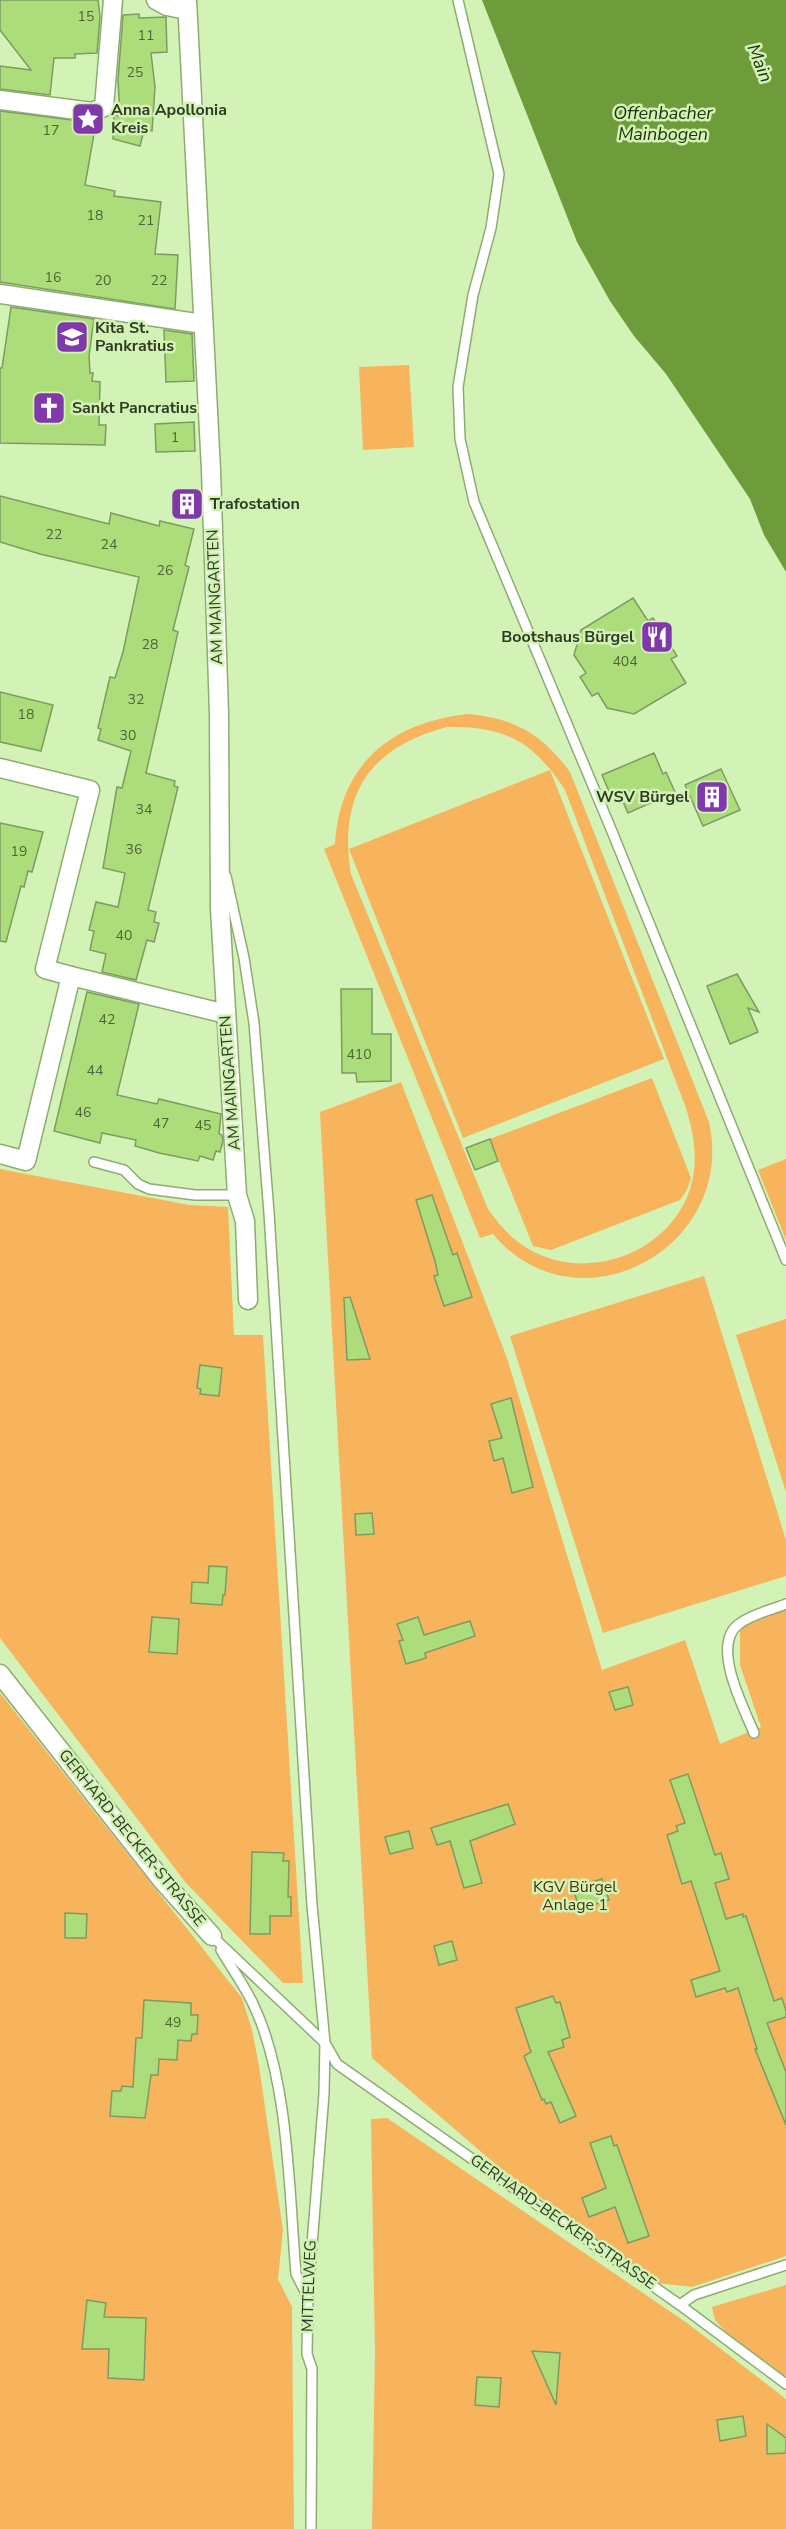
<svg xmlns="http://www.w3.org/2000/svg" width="786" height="2529" viewBox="0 0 786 2529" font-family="'Nunito Sans',sans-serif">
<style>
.green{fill:#f8b35d;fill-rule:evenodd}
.water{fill:#6f9c3a}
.building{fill:#acdd7a;stroke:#7e9b62;stroke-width:1.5}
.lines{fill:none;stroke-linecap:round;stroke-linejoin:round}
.lane-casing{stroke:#8eac72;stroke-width:12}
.street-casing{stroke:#8eac72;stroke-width:21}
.lane{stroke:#fff;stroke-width:9}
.street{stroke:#fff;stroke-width:18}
.labels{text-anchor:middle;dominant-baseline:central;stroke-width:5;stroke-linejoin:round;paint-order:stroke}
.number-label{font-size:14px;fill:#4e6439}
.poi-label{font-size:16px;font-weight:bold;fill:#2f3b23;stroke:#d2f3b5;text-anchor:start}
.street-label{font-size:16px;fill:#2f3b23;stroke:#d2f3b5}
.park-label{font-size:16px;fill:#4e3109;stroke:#d2f3b5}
.water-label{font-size:18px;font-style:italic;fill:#21330b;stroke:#d2f3b5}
</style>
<rect width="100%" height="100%" fill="#d2f3b5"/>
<!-- green -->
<g class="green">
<polygon points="409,365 414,447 363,450 359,367"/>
<path d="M469 714C516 719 542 734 570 772L709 1122C737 1249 577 1334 493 1234L480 1238 324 849 335 844C340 763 392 722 469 714ZM447 727C505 726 533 741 565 790L686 1108C694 1135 699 1161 690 1189 669 1254 585 1284 527 1248 510 1238 499 1224 488 1209L351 874C338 794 370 747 447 727Z"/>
<polygon points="550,770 664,1059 463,1138 349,849"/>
<polygon points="652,1078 691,1178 687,1190 680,1200 551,1250 533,1246 490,1139"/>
<polygon points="401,1082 507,1358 602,1670 685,1640 720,1744 761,1727 740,1665 740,1627 786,1610 786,2256 692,2287 657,2283 501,2169 372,2058 320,1112"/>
<polygon points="786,1159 786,1240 758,1170"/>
<polygon points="0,1169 189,1205 228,1207 234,1335 263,1335 303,1983 283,1983 186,1883 0,1638"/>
<polygon points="704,1276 786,1540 786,1576 603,1633 510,1336"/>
<polygon points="786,1319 786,1492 736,1335"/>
<polygon points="0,1693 242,1998 252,2030 259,2066 283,2230 278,2279 292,2307 294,2529 0,2529"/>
<polygon points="387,2118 687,2323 786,2399 786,2529 372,2529 375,2352 371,2119"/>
<polygon points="786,2285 786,2377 725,2331 715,2320 712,2307"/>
</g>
<!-- water -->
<polygon class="water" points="482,0 786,0 786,572 764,535 750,499 666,374 634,336 610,301 577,242"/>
<!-- building -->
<g class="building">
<polygon points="0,0 98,0 100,17 97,53 75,54 75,58 54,58 50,95 0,89 0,66 31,70 0,30"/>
<polygon points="139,14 139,18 166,17 167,52 151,53 155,87 152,131 144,130 140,146 113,139 114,115 120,116 118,80 123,15"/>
<polygon points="0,111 96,123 85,185 115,191 114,196 161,202 155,254 178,255 175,309 0,282"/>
<polygon points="11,307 94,319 89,356 90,373 93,373 92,381 100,382 99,425 106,425 105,445 0,443 0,368 2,368"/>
<polygon points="164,330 192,334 194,381 166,382"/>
<polygon points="194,422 195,451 156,452 155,424"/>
<polygon points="0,496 109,524 111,513 159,526 160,521 194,529 185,565 189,567 173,630 178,632 146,773 175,781 174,786 178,787 148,910 156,912 154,922 159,923 154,942 147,940 136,980 102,972 106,954 90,950 94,931 89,930 96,902 118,907 125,873 103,868 117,787 122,788 131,751 98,740 101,729 98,728 110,677 115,678 123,652 139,577 40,554 0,542"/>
<polygon points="633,598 648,621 653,618 677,656 671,659 686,683 634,714 607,708 598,693 592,696 580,677 586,673 574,655 581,630"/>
<polygon points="0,692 53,705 41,751 0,742"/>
<polygon points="654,753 663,774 666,772 675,792 628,813 619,793 611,796 602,775"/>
<polygon points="721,769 740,810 703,826 685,785"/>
<polygon points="0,823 43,832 32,872 28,871 24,887 21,886 6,942 0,941"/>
<polygon points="737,974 759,1012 748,1008 758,1032 730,1044 707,986"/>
<polygon points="341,989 372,989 372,1034 391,1034 391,1081 357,1082 356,1073 342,1073"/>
<polygon points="87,992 139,1004 117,1095 157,1104 159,1099 221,1114 219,1134 222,1135 223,1141 220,1152 216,1151 213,1160 200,1156 198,1161 159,1153 135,1146 136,1140 102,1133 100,1143 54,1131"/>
<polygon points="490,1139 498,1161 475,1170 466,1148"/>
<polygon points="432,1195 453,1255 457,1253 472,1297 444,1306 434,1276 438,1275 435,1261 416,1200"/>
<polygon points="350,1297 370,1359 347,1360 344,1298"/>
<polygon points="200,1365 222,1368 219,1396 200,1394 201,1389 197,1388"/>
<polygon points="511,1398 533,1487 512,1493 503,1458 494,1461 489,1441 502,1438 491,1404"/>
<polygon points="372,1513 374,1534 356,1535 355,1514"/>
<polygon points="209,1566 227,1567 225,1595 223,1595 222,1605 191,1603 192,1582 208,1583"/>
<polygon points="152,1617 179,1619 177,1654 149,1652"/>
<polygon points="418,1617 424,1635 470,1621 475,1636 425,1653 426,1658 406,1664 399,1641 403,1640 397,1624"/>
<polygon points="628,1687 633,1705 615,1710 609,1692"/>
<polygon points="688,1774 715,1855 721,1853 729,1879 715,1883 726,1919 743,1914 743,1917 746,1916 774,2001 782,1998 786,2011 786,2017 767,2023 786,2072 786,2125 755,2049 757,2049 738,1988 727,1992 725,1988 696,1997 691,1980 720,1971 691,1881 682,1884 667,1835 678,1831 676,1826 685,1823 670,1780"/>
<polygon points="508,1804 515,1824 470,1841 482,1883 464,1888 450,1841 437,1845 431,1828"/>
<polygon points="409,1831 413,1848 390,1854 385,1837"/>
<polygon points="252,1852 284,1853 283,1861 289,1861 288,1897 291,1897 291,1916 270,1916 270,1934 250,1934"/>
<polygon points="602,1879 609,1900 580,1909 574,1892 583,1890 581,1885"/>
<polygon points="65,1913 87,1914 86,1938 65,1938"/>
<polygon points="452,1941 457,1960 439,1965 434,1946"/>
<polygon points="553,1996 556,2003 560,2002 570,2037 562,2040 564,2047 548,2052 576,2116 560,2123 551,2102 546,2104 544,2099 542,2100 524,2056 531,2052 516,2008"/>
<polygon points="144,2000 191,2003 191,2015 198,2015 197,2034 192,2034 191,2041 178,2040 177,2060 159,2059 158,2075 151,2075 145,2118 110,2116 112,2091 121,2091 122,2086 133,2087 136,2038 142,2038"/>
<polygon points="611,2136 614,2146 617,2145 649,2236 628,2243 615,2207 589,2217 582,2198 606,2188 590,2143"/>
<polygon points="87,2300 106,2303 104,2317 146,2318 144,2380 108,2378 109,2349 82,2349"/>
<polygon points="532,2351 560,2353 556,2405"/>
<polygon points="477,2377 501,2378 499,2407 475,2405"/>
<polygon points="743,2416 746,2436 720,2441 717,2420"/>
<polygon points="767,2424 786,2438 786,2453 767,2454"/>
</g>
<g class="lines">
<defs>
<g id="lane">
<polyline points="458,0 499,174 491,228 473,295 458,387 460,439 474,502 611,829 786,1260"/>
<polyline points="226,876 244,958 254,1023 269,1213 312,1905 325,2043 324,2094 308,2295 307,2354 312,2369 311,2529"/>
<polyline points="94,1162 124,1170 138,1184 149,1189 195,1195 237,1195"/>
<path d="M754 1733C744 1708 710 1645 739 1624 752 1614 771 1610 786 1604"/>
<polyline points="212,1936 325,2043 337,2064 680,2305 786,2384"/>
<path d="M221 1950C232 1969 245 1986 254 2006 289 2080 289 2192 296 2274L307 2295"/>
<polyline points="680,2305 694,2295 786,2265"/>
</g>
<g id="street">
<polyline points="156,0 167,6 186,10"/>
<polyline points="187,0 211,470 219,714 220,909 237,1195 245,1221 248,1300"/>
<polyline points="0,100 92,112 104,107 113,0"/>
<polyline points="0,294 203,324"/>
<polyline points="0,768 90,790 45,969 71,976"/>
<polyline points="0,1154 26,1161 71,976 226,1014"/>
<polyline points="0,1674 162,1880 212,1936"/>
</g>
</defs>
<!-- lane casing -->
<use href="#lane" class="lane-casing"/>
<!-- street casing -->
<use href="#street" class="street-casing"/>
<!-- lane -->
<use href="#lane" class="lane"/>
<!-- street -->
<use href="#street" class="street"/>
</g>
<!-- icons -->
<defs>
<symbol id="sight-square" viewBox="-11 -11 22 22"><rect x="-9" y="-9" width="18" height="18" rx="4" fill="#8038aa" stroke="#d2f3b5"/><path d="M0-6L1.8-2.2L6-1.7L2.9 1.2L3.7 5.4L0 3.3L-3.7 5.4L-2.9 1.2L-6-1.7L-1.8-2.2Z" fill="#fff"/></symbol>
<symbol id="school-square" viewBox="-11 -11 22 22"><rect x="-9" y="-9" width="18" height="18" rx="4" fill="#8038aa" stroke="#d2f3b5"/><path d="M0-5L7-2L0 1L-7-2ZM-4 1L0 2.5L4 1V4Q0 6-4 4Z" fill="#fff"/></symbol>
<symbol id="church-square" viewBox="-11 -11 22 22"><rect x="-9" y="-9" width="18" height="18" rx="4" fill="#8038aa" stroke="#d2f3b5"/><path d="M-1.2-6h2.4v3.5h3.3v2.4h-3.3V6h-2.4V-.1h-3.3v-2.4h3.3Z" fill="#fff"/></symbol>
<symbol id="building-square" viewBox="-11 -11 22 22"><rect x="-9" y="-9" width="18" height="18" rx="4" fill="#8038aa" stroke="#d2f3b5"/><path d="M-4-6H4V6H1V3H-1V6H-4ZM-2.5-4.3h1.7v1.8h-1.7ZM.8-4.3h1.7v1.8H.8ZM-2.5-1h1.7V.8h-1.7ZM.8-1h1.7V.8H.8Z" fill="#fff"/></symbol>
<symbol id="restaurant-square" viewBox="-11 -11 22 22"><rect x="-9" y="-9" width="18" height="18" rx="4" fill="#8038aa" stroke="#d2f3b5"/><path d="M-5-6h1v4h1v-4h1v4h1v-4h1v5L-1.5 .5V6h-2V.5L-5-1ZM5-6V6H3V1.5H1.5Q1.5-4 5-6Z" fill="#fff"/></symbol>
</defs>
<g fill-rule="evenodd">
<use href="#sight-square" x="69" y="100" width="38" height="38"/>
<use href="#school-square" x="53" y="318" width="38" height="38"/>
<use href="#church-square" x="30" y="389" width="38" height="38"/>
<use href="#building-square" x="168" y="485" width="38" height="38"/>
<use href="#restaurant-square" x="638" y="618" width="38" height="38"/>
<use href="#building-square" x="693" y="778" width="38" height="38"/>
</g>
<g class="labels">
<!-- number labels -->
<g class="number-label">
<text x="86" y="16">15</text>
<text x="146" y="35">11</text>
<text x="135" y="72">25</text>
<text x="51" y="130">17</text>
<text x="95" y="215">18</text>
<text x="146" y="220">21</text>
<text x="53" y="277">16</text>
<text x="103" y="280">20</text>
<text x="159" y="280">22</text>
<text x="175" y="437">1</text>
<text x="54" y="534">22</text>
<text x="109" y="544">24</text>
<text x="165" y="570">26</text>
<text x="150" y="644">28</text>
<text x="625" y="661">404</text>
<text x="136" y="699">32</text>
<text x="26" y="714">18</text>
<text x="128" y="735">30</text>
<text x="144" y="809">34</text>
<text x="134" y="849">36</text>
<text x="19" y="851">19</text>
<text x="124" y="935">40</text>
<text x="107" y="1019">42</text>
<text x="359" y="1054">410</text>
<text x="95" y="1070">44</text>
<text x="83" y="1112">46</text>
<text x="161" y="1123">47</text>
<text x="203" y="1125">45</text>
<text x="173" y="2022">49</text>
</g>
<!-- poi labels -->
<g class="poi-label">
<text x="111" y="110">Anna Apollonia<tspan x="111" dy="18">Kreis</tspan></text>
<text x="95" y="328">Kita St.<tspan x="95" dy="18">Pankratius</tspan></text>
<text x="72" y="408">Sankt Pancratius</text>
<text x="210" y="504">Trafostation</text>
<text x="634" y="637" text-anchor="end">Bootshaus Bürgel</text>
<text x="689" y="797" text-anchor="end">WSV Bürgel</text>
</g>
<!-- street labels -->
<g class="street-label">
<text transform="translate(215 597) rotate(-92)">AM MAINGARTEN</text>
<text transform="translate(230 1083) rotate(-94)">AM MAINGARTEN</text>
<text transform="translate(132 1838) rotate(51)">GERHARD-BECKER-STRASSE</text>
<text transform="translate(563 2222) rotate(35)">GERHARD-BECKER-STRASSE</text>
<text transform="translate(309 2286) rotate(-88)">MITTELWEG</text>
</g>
<!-- park labels -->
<g class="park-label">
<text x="575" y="1887">KGV Bürgel<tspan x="575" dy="18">Anlage 1</tspan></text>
</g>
<!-- water labels -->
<g class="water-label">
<text transform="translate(760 63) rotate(68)">Main</text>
<text x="663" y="113">Offenbacher<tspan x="663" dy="21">Mainbogen</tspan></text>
</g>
</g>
</svg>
